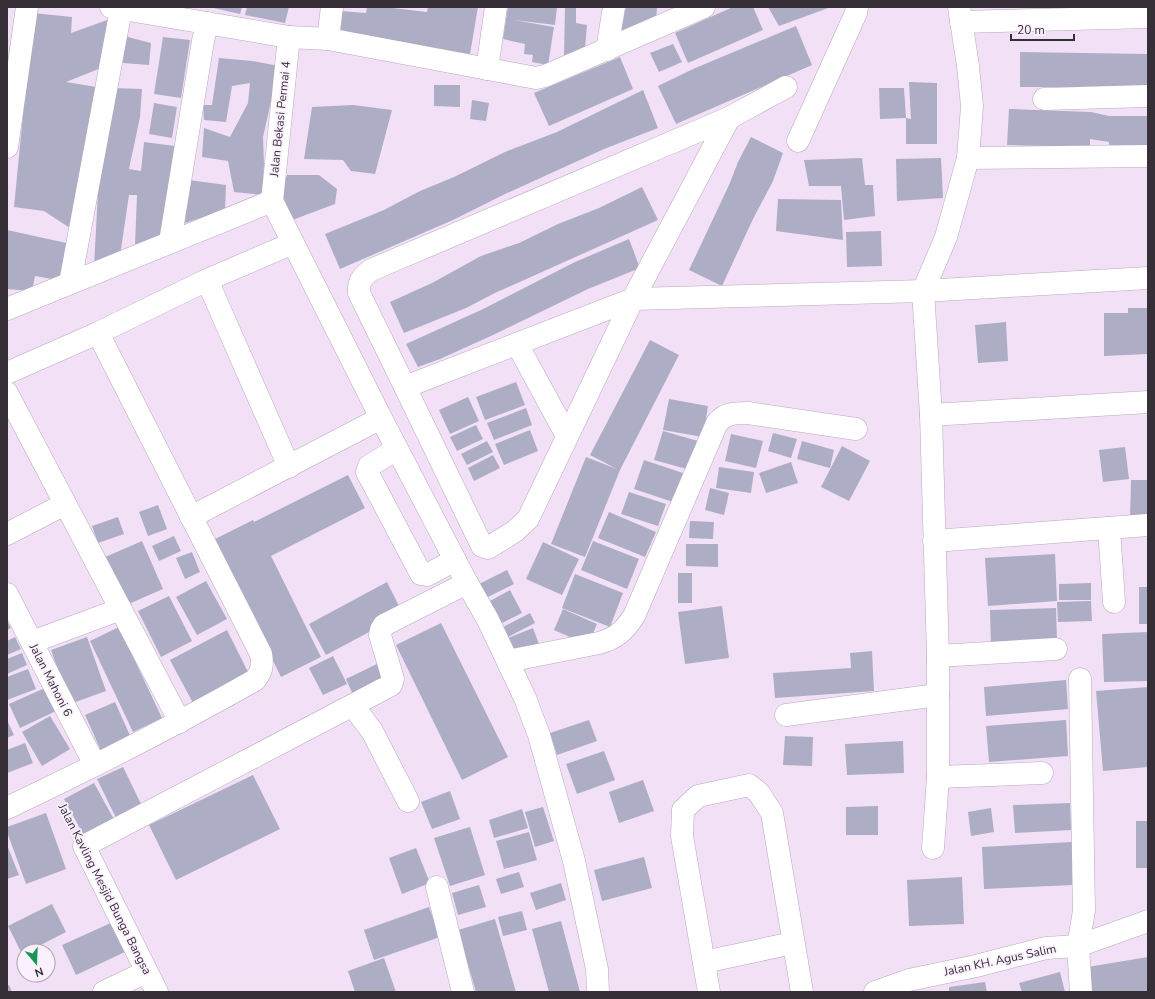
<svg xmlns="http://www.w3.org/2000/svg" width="1155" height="999" viewBox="0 0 1155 999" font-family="'Nunito Sans',sans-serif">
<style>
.building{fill:#aeadc6}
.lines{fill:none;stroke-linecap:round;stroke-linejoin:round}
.minor-casing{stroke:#b9a8bc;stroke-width:23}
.path{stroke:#a395a5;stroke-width:2.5;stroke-dasharray:3 2;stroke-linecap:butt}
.minor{stroke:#fff;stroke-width:22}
.labels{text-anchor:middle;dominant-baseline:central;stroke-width:3.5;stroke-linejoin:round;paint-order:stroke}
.street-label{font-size:12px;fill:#362f37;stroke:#fbf0fd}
</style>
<rect width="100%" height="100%" fill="#f2e0f6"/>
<!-- building -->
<g class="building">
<polygon points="209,7 242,7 240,14"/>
<polygon points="247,7 289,7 285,23 245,15"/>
<polygon points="367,7 384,7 427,12 428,7 478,7 470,54 362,37 337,30 340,11 366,13"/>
<polygon points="508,7 557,7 555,25 514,20 554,27 548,65 532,62 533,55 524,54 525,44 503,39"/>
<polygon points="565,7 576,7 576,23 587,25 585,48 564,56"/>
<polygon points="626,7 657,7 656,20 620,33"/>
<polygon points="733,7 753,7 763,30 688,63 675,33"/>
<polygon points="768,7 831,7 779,26"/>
<polygon points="33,13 72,17 71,33 110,19 101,68 66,82 96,87 76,192 70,228 44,211 14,207"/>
<polygon points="796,26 812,65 676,124 658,86 693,69"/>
<polygon points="124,36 151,43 149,65 123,63"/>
<polygon points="163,37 190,40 181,98 154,94"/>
<polygon points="673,44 682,62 659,72 650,53"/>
<polygon points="1020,52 1148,54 1148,91 1089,87 1020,87"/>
<polygon points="620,57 633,89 549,126 534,93"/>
<polygon points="219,58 252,61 279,66 263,137 264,165 262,195 234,192 228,161 202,157 204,128 230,137 248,103 250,83 232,86 226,122 204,120 203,105 212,105"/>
<polygon points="909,82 937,83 937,144 906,144 906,118 911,119"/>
<polygon points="434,85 460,85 460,107 434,106"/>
<polygon points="113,88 142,89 140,117 129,169 141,171 144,142 175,146 162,234 135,245 137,195 129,195 120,256 94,266 98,192"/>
<polygon points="879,88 904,88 906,118 880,119"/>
<polygon points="643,90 658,128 604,149 505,194 453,220 340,269 325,234 384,210 420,191 454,177 505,152 557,132"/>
<polygon points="472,100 489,103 486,121 470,119"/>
<polygon points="154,103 177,107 172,138 149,134"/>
<polygon points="353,105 392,110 375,174 351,171 343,160 304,159 312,107"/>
<polygon points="1009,109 1091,112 1109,116 1148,116 1148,149 1109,149 1109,142 1090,139 1090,147 1007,145"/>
<polygon points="751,137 783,153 773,181 753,219 722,286 689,270 729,185 738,162"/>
<polygon points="862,158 865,185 873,185 875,216 844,220 841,186 809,186 804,160"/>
<polygon points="941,158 943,198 897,201 896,159"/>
<polygon points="287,175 319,175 337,189 335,204 287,222 278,201"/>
<polygon points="189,180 226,185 225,210 185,223"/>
<polygon points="642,187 658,220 495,293 466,308 404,333 390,302 432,283 481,256 519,243 558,224 599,208"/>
<polygon points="778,199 841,200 843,240 776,231"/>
<polygon points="7,230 71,244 63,281 35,276 32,291 7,289"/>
<polygon points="881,231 882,266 847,267 846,232"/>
<polygon points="629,239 640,268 588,289 493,335 440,359 418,367 406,344 481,310 575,262"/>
<polygon points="1128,308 1148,308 1148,354 1104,356 1104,313 1128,313"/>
<polygon points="1006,322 1008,361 978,363 975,325"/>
<polygon points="650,340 679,355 620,470 585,557 551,544 586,457 617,469 590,455"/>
<polygon points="516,382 525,405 485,420 476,397"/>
<polygon points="468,397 479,421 450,434 439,410"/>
<polygon points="669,399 708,406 703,437 663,430"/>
<polygon points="526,408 532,425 494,440 487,423"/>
<polygon points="476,425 483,439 457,451 450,437"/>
<polygon points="530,430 538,451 504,465 495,444"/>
<polygon points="663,431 698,441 690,470 654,460"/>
<polygon points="773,433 797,439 791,458 768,451"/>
<polygon points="731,434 763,441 756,468 725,461"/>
<polygon points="487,441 493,452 467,465 461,454"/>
<polygon points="802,441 834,450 830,468 797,459"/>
<polygon points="842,446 870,461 849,501 821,487"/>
<polygon points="1125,447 1129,479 1103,482 1099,450"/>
<polygon points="493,455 500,468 474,481 468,468"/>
<polygon points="644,460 683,473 673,502 634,489"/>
<polygon points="791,462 798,483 766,493 759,473"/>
<polygon points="719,467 754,472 751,493 716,488"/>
<polygon points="348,475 365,508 271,556 321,657 281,677 213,540 253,520 254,522"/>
<polygon points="1131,480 1148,480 1148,520 1130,521"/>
<polygon points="710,488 729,493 724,515 705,510"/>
<polygon points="629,492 666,504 658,526 621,514"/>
<polygon points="158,505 167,529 148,536 139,512"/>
<polygon points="609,512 656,532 645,557 598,538"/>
<polygon points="118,517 124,534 98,543 92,526"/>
<polygon points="690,521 714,522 713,539 689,538"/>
<polygon points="174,536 181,551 159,561 152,546"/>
<polygon points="142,541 163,589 124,606 103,558"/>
<polygon points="593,541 639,559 627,589 581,570"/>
<polygon points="543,542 579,559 562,595 526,579"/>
<polygon points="686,544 718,544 718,567 686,566"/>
<polygon points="192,552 200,572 185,579 176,558"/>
<polygon points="1055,554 1057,601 988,606 985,558"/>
<polygon points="507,570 514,584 482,600 475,586"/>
<rect x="678" y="573" width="14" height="30"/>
<polygon points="575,574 623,593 610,627 562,608"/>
<polygon points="206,581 227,619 197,635 176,597"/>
<polygon points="387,582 403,614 326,655 309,624"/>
<polygon points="1091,583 1091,600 1059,600 1059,584"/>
<rect x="1139" y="587" width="9" height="37"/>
<polygon points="510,590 522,613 500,624 488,602"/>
<polygon points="169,596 192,641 161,657 138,611"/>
<polygon points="1091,601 1092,621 1058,622 1057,602"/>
<polygon points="722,606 729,658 685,664 678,612"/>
<polygon points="1056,608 1057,642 991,645 990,610"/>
<polygon points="563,609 597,624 588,645 554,630"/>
<polygon points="530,613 535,623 508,637 503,627"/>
<polygon points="7,621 11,628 7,630"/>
<polygon points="441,623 508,757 462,780 396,645"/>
<polygon points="119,627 162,718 133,732 90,641"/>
<polygon points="533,628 540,647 514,656 508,638"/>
<polygon points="227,630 249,674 193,703 170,660"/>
<polygon points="1148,632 1148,681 1104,682 1102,634"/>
<polygon points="15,637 21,649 7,655 7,641"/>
<polygon points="87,637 106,691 70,704 51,650"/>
<polygon points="872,651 874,691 775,698 773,673 851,668 850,653"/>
<polygon points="22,653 27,665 7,674 7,659"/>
<polygon points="333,656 347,684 323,695 309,668"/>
<polygon points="381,662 390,682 355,699 346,679"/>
<polygon points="28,669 36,689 7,700 7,677"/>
<polygon points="1066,680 1068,709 986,716 984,687"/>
<polygon points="1148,687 1148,767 1103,771 1096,691"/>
<polygon points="45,688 56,711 20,728 9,704"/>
<polygon points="115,702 132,740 102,753 85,715"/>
<polygon points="50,716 70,749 42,766 22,732"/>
<polygon points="7,720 14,735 7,738"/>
<polygon points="589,720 597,741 557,755 550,733"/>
<polygon points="1066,720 1068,756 989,762 986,726"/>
<polygon points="785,736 813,737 812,766 783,765"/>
<polygon points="903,741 904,773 847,775 845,744"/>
<polygon points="25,743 33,763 7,773 7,750"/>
<polygon points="604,751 615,780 577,794 566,764"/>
<polygon points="123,767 145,812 119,824 97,779"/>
<polygon points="253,775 280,829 176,880 149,825"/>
<polygon points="643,780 654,811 619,823 609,792"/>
<polygon points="94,783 117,825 87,841 64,799"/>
<polygon points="450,791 460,819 432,829 421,802"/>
<polygon points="1070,803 1071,830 1015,833 1013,805"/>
<polygon points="878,806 878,835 846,835 846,807"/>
<polygon points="543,807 554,841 535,847 525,812"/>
<polygon points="991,808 994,832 971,836 968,812"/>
<polygon points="522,809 528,828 494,838 489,820"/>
<polygon points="46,813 66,869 26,884 7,832 7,827"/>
<rect x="1136" y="821" width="12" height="47"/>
<polygon points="470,827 485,875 450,886 434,838"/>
<polygon points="529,832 537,860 504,869 496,841"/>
<polygon points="1072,842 1074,885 984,889 982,847"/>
<polygon points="7,845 19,875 7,879"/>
<polygon points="416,848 430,883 402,894 389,858"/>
<polygon points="644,857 652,888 602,901 594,870"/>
<polygon points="519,872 524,887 501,894 496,879"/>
<polygon points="962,877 964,924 909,926 907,880"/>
<polygon points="561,883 566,900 536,910 530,893"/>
<polygon points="479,885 486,907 458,915 452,893"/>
<polygon points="52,904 66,932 29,951 24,951 24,954 22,954 8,926"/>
<polygon points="429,907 440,937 374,960 364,930"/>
<polygon points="522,911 527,930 503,936 498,917"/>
<polygon points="495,919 516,992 476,992 458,930"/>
<polygon points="561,921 580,992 549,992 532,929"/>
<polygon points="113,922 127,951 76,975 62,945"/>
<polygon points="1148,957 1148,992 1092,992 1088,967"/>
<polygon points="384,958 396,992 355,992 348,971"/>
<polygon points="1060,972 1065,992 1022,992 1019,983"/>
<polygon points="985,982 987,992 949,992 949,987"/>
<polygon points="9,985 12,992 7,992 7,986"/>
</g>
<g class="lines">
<defs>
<g id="minor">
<polyline points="111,7 289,37 328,39 536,78 545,76 704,7"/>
<polyline points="959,7 968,66 972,106 968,158 946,237 923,291 931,415 938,656 938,777 1042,773"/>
<polyline points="961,22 1148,17"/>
<polyline points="328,39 332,7"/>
<polyline points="607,50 614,7"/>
<polyline points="487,69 496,7"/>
<polyline points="1044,99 1148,96"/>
<polyline points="729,118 786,87"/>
<polyline points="798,141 856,13 857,7"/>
<polyline points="7,147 27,7"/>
<polyline points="968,158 1148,156"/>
<polyline points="272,201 381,418 467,583 488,620 525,698 539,735 574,861 597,969 598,992"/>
<polyline points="272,201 289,37"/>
<polyline points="170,242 203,41 207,23"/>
<polyline points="207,280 289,467"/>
<polyline points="70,283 121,9"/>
<polyline points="7,309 272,201"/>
<polyline points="517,344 567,436"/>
<polyline points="7,373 98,333 207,280 293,243"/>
<path d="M405 387 359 293C358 282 362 277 371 270L729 118 633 299 405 387 482 546 488 548 515 531 528 519 633 299 923 291 1148 278"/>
<polyline points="7,393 180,722"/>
<polyline points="931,415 1148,402"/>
<polyline points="397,449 369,466 367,472 421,574 427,575 455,560"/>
<polyline points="191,517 381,418"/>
<polyline points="1109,528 1114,602"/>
<polyline points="7,534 65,504"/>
<polyline points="934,541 1148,525"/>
<polyline points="7,594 95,765"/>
<polyline points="32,642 121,609"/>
<polyline points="938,656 1056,649"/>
<path d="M508 661 599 643C617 638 624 631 634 616L717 423C725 413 735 413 748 413L856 429"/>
<polyline points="1080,679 1084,911 1078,946 1081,992"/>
<polyline points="353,706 372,731 408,801"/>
<polyline points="786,715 938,695"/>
<path d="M7 808C91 768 174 726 255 680 262 671 263 665 261 654L98 333"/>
<polyline points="933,848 938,777"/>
<polyline points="437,887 463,992"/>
<polyline points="704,962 793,943"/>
<polyline points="104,992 146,972"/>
<polyline points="157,992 84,846 391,685 393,679 380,635 381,630 384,625 467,583"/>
<polyline points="709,992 682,836 683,810 698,796 749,785 759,793 772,813 802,992"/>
<polyline points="875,992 909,980 976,966 1046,948 1078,946 1148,921"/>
</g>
</defs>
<!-- minor casing -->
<use href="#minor" class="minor-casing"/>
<!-- path -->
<polyline class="path" points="63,804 74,827"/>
<!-- minor -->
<use href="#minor" class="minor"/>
</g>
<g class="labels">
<!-- street labels -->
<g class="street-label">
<text transform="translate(280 119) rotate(-84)">Jalan Bekasi Permai 4</text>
<text transform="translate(51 680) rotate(63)">Jalan Mahoni 6</text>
<text transform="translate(105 889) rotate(63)">Jalan Kavling Mesjid Bunga Bangsa</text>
<text transform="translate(1000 960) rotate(-12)">Jalan KH. Agus Salim</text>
</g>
</g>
<!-- border -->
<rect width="1155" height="999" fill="none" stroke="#362f37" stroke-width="16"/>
<!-- north arrow -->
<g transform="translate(36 963) rotate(161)"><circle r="19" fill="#fbf0fd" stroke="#aca3ae"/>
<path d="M0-3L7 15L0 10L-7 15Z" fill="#159654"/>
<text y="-6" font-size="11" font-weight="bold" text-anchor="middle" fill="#362f37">N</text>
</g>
<!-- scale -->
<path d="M1011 34v6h63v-6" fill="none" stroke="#362f37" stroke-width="2"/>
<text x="1017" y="34" font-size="12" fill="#362f37" stroke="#fbf0fd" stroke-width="3" paint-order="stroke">20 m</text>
</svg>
